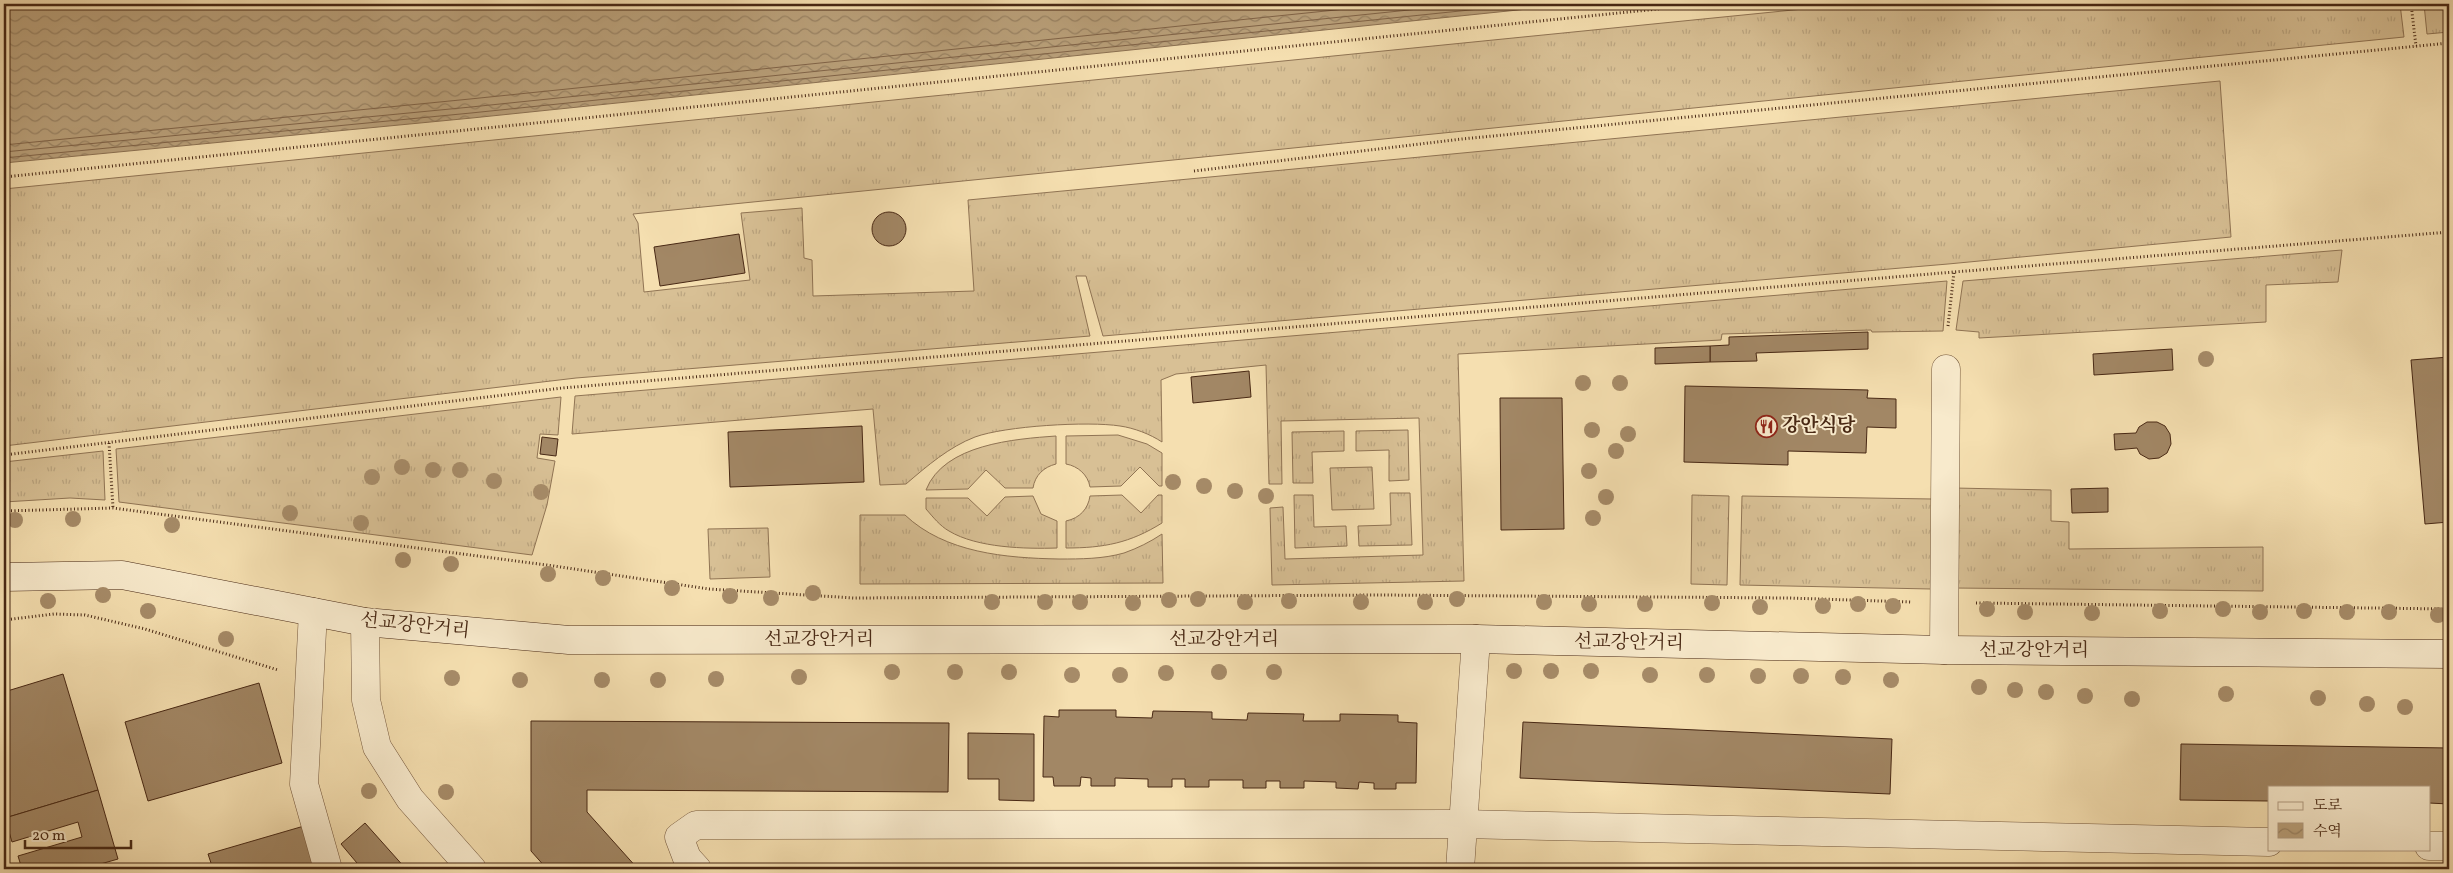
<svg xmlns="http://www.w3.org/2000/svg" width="2453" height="873" viewBox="0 0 2453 873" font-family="Vollkorn,'Noto Serif KR',serif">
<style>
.grass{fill:url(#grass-tufts);stroke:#907454}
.water{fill:url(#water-waves);stroke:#8c7152}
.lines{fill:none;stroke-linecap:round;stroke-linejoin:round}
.shore{stroke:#816448;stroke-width:1}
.building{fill:#a28765;stroke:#482814}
.minor-casing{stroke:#73563b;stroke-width:29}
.tertiary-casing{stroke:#73563b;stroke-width:29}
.secondary-casing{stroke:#482814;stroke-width:29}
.path{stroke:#482814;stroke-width:3;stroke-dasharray:1 2.5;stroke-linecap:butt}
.minor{stroke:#f8eacc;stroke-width:28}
.tertiary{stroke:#f8eacc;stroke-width:28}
.secondary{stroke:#f8eacc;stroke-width:28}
.tree{fill:#a68b68}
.labels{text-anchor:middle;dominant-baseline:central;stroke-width:4;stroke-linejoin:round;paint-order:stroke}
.poi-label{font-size:19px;font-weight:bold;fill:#482814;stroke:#f8eacc;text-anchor:start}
.street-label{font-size:19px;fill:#482814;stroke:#f8eacc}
</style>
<defs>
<pattern id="grass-tufts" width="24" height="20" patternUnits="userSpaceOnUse" patternTransform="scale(1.25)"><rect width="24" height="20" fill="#d8c095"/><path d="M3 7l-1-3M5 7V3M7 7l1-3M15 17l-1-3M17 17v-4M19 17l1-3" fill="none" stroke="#bba580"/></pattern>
<pattern id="water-waves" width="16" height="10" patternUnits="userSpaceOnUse" patternTransform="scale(1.25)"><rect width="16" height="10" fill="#baa17b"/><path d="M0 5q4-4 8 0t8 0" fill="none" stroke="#998364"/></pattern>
</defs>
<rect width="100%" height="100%" fill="#f5dfb0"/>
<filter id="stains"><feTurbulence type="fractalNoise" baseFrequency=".004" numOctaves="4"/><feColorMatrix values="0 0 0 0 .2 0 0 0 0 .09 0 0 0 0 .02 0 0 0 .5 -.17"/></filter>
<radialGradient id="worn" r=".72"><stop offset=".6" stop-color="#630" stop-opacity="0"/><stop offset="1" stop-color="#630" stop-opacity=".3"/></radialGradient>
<!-- grass -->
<g class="grass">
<polygon points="1853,4 2400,4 2404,37 633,214 638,223 644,292 750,280 741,213 802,208 804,258 812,260 813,296 974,291 968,200 2220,81 2231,237 1948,264 1103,336 1086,276 1076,276 1090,336 576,378 4,446 4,189"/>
<polygon points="2424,4 2449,4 2449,32 2427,34"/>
<polygon points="2342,250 2338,282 2266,285 2266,322 1979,338 1979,332 1956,330 1963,281"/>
<path d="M1947 281 1943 331 1872 332 1871 330 1722 334 1721 340 1458 354 1464 581 1272 585 1270 508 1283 507 1285 559 1423 555 1419 418 1281 421 1282 484H1269L1266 365 1176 374 1161 380 1162 442C1150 434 1134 428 1120 426 1088 421 1005 426 975 437 949 447 927 466 906 484L880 485 873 409 572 434 575 396Z"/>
<polygon points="561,397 558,435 540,434 537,458 555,461 547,505 532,555 119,502 116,449"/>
<polygon points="1408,430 1409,480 1389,481 1389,450 1356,451 1356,431"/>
<polygon points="1344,431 1344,451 1312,452 1313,483 1293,483 1292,432"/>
<path d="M1118 435 1147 444 1162 453V486H1159L1140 467 1121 486 1090 487C1088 475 1078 466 1066 464V436Z"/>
<path d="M1056 436V464C1044 467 1035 475 1033 488H1005L986 470 968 489 926 490C944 444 1015 439 1056 436Z"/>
<polygon points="103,451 105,500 70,498 4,502 4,462"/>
<polygon points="1372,467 1374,509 1332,510 1330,468"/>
<polygon points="1954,488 2051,490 2051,521 2069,522 2069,549 2263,547 2263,591 1953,588"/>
<polygon points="1390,493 1410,493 1412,545 1359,546 1358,526 1391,525"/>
<path d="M1122 495 1141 513 1158 495H1162V523C1130 543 1104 548 1066 548V521C1080 518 1088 509 1090 496Z"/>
<polygon points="1294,495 1313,495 1314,527 1346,526 1347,546 1295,548"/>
<polygon points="1692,495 1729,496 1727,585 1691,584"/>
<path d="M1033 496 1041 514 1057 521V548C1026 549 977 548 949 531 940 526 933 517 926 509V498H968L987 516 1005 497Z"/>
<polygon points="1742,496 1933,499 1931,589 1740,585"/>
<path d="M860 515H905C945 553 1006 558 1059 559 1081 559 1103 559 1124 553 1138 548 1150 542 1162 534L1163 583 860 584Z"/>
<polygon points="768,528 770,577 710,579 708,529"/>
</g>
<!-- water -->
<polygon class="water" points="4,4 1576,4 472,118 4,163"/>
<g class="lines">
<!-- shore -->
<g class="shore">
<polyline points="4,145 470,99 1394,4"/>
<polyline points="4,152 471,107 1467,4"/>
<polyline points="4,158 471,113 1528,4"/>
</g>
</g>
<!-- building -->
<g class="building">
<circle cx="889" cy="229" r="17"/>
<polygon points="739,234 745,273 660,286 654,247"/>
<polygon points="1868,332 1868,349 1756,353 1757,361 1710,362 1710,346 1729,345 1729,337"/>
<polygon points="1710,346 1710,362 1655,364 1655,348"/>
<polygon points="2172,349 2173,370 2094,375 2093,354"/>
<polygon points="2449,357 2449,522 2425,524 2411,360"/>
<polygon points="1249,371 1251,397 1193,403 1191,377"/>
<polygon points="1685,386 1868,390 1867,398 1896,399 1896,428 1867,427 1866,453 1788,451 1788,465 1684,462"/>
<polygon points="1500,398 1562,398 1564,529 1501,530"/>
<polygon points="2147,422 2157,422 2165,426 2170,434 2171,444 2167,453 2159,458 2149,459 2140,454 2137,448 2115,450 2114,434 2136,433 2139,427"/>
<polygon points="862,426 864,482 730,487 728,432"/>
<polygon points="542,437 558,439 556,456 540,454"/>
<polygon points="2108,488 2108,512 2072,513 2071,489"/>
<polygon points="63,674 98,790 5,818 4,692"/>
<polygon points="259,683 282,763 148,801 125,722"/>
<polygon points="1059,710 1116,710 1116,717 1152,718 1153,711 1212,712 1212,719 1247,720 1248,713 1304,714 1303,721 1340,721 1340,714 1398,715 1398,722 1417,723 1416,783 1396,783 1396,789 1374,789 1374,783 1359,782 1358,789 1336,788 1336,782 1304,781 1304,788 1280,788 1280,781 1266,781 1266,788 1243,788 1243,780 1209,780 1209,787 1185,787 1185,779 1172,779 1172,787 1148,787 1148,779 1115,778 1115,786 1091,786 1091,778 1081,777 1080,786 1054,786 1053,777 1043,777 1044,716 1059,717"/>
<polygon points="531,721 949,723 948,792 587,790 587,812 638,869 547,869 531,851"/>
<polygon points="1523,722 1892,739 1890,794 1520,778"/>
<polygon points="968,733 1034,734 1034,801 999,800 999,779 968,779"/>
<polygon points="2181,744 2449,748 2449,804 2429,803 2429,787 2269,787 2269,801 2180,800"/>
<polygon points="98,790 118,859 83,869 22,869 18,856 82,837 78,822 12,842 5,818"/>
<polygon points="365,823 406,869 362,869 341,844"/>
<polygon points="304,826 317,869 213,869 208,854"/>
</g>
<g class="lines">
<defs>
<g id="minor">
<polyline points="1944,650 1946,369"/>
<polyline points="2429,846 2449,846"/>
<polyline points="697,869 687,858 679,837 696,825 1462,824 2269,842"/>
<polyline points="1460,869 1476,639"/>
</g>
<g id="tertiary">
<polyline points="313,612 304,784 328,869"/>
<polyline points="365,622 366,700 377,747 410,799 472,869"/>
</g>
<polyline id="secondary" points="4,577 122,575 365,622 569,640 1476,639 1944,650 2449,654"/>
</defs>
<!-- minor casing -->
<use href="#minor" class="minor-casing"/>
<!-- tertiary casing -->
<use href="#tertiary" class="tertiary-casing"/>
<!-- secondary casing -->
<use href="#secondary" class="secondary-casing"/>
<!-- path -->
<g class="path">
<polyline points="2411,4 2416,46"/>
<polyline points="1194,171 1462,139 2449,43"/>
<polyline points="4,177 1707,4"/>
<polyline points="1948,326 1954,272"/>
<polyline points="109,443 113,508"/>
<polyline points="4,455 562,388 1954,272 2449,232"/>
<polyline points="4,511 113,508 554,566 709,589 854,598 1381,595 1789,598 1912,602"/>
<polyline points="1976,603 2449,609"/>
<polyline points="4,620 54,614 85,615 145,629 278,670"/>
</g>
<!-- minor -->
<use href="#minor" class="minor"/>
<!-- tertiary -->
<use href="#tertiary" class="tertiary"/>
<!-- secondary -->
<use href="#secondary" class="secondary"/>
</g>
<!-- trees -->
<g class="tree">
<circle cx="2206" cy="359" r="8"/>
<circle cx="1583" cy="383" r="8"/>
<circle cx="1620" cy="383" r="8"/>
<circle cx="1592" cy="430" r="8"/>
<circle cx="1628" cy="434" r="8"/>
<circle cx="1616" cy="451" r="8"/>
<circle cx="402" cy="467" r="8"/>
<circle cx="433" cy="470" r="8"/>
<circle cx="460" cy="470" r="8"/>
<circle cx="1589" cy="471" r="8"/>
<circle cx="372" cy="477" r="8"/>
<circle cx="494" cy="481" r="8"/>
<circle cx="1173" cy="482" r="8"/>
<circle cx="1204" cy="486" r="8"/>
<circle cx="1235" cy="491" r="8"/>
<circle cx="541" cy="492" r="8"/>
<circle cx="1266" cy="496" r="8"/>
<circle cx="1606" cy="497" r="8"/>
<circle cx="290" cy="513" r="8"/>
<circle cx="1593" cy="518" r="8"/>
<circle cx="73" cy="519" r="8"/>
<circle cx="15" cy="520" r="8"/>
<circle cx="361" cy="523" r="8"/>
<circle cx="172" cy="525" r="8"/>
<circle cx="403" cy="560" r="8"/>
<circle cx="451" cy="564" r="8"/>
<circle cx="548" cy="574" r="8"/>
<circle cx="603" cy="578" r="8"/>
<circle cx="672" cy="588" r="8"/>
<circle cx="813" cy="593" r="8"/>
<circle cx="103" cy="595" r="8"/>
<circle cx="730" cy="596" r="8"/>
<circle cx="771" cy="598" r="8"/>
<circle cx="1198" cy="599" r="8"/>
<circle cx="1457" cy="599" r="8"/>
<circle cx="1169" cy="600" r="8"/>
<circle cx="48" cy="601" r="8"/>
<circle cx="1289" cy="601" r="8"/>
<circle cx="992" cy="602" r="8"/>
<circle cx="1045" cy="602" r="8"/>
<circle cx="1080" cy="602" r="8"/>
<circle cx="1245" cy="602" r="8"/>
<circle cx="1361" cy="602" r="8"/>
<circle cx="1425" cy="602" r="8"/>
<circle cx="1544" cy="602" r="8"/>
<circle cx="1133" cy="603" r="8"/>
<circle cx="1712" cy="603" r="8"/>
<circle cx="1589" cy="604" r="8"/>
<circle cx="1645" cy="604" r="8"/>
<circle cx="1858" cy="604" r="8"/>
<circle cx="1823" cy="606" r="8"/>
<circle cx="1893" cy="606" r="8"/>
<circle cx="1760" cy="607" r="8"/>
<circle cx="1987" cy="609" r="8"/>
<circle cx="2223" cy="609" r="8"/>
<circle cx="148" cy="611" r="8"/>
<circle cx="2160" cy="611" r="8"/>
<circle cx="2304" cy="611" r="8"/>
<circle cx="2025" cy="612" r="8"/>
<circle cx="2260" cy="612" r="8"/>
<circle cx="2347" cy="612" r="8"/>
<circle cx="2389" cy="612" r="8"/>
<circle cx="2092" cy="613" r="8"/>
<circle cx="2438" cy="615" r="8"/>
<circle cx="226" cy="639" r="8"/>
<circle cx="1514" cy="671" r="8"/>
<circle cx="1551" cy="671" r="8"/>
<circle cx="1591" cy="671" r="8"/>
<circle cx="892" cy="672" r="8"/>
<circle cx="955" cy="672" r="8"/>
<circle cx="1009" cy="672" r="8"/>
<circle cx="1219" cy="672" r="8"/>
<circle cx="1274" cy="672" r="8"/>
<circle cx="1166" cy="673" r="8"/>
<circle cx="1072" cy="675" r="8"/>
<circle cx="1120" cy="675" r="8"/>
<circle cx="1650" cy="675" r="8"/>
<circle cx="1707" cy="675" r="8"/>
<circle cx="1758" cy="676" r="8"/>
<circle cx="1801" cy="676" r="8"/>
<circle cx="799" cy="677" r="8"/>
<circle cx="1843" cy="677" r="8"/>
<circle cx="452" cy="678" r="8"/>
<circle cx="716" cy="679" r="8"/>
<circle cx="520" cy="680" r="8"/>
<circle cx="602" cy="680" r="8"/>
<circle cx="658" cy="680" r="8"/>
<circle cx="1891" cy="680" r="8"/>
<circle cx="1979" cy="687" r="8"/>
<circle cx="2015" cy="690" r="8"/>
<circle cx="2046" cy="692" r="8"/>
<circle cx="2226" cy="694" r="8"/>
<circle cx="2085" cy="696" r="8"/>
<circle cx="2318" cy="698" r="8"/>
<circle cx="2132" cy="699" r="8"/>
<circle cx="2367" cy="704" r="8"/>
<circle cx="2405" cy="707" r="8"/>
<circle cx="369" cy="791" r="8"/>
<circle cx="446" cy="792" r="8"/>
</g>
<!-- icons -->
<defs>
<symbol id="restaurant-ring" viewBox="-11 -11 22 22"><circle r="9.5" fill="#f8eacc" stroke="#8f2418" stroke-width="1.5"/><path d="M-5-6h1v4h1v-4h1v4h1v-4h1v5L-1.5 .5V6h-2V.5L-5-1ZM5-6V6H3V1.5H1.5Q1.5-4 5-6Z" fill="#8f2418"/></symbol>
</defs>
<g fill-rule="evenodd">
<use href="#restaurant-ring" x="1754" y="414" width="25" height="25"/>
</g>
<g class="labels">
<!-- poi labels -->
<g class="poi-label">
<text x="1782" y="426">강안식당</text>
</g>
<!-- street labels -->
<g class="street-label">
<text transform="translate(415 626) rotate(6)">선교강안거리</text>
<text x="819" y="640">선교강안거리</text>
<text x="1224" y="640">선교강안거리</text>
<text transform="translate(1629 643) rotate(1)">선교강안거리</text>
<text x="2034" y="651">선교강안거리</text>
</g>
</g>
<!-- margin -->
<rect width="2453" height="873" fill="none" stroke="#f5dfb0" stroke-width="20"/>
<rect x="5" y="5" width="2443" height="863" fill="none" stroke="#482814" stroke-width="2.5"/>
<rect x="10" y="10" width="2433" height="853" fill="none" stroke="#482814"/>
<!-- legend -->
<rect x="2268" y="786" width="162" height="65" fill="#f8eacc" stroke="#b29c82"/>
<rect x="2278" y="802" width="25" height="8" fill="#f8eacc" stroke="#b29c82"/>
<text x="2313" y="810" font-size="15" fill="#482814">도로</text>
<rect x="2278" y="823" width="25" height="15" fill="url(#water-waves)" stroke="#b29c82"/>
<text x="2313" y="836" font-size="15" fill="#482814">수역</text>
<!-- scale -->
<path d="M25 840v8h106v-8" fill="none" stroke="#482814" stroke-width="2.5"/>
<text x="32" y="840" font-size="15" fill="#482814" stroke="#f8eacc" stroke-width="4" paint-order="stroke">20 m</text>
<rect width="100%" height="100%" filter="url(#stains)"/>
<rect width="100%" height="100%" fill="url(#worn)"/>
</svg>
